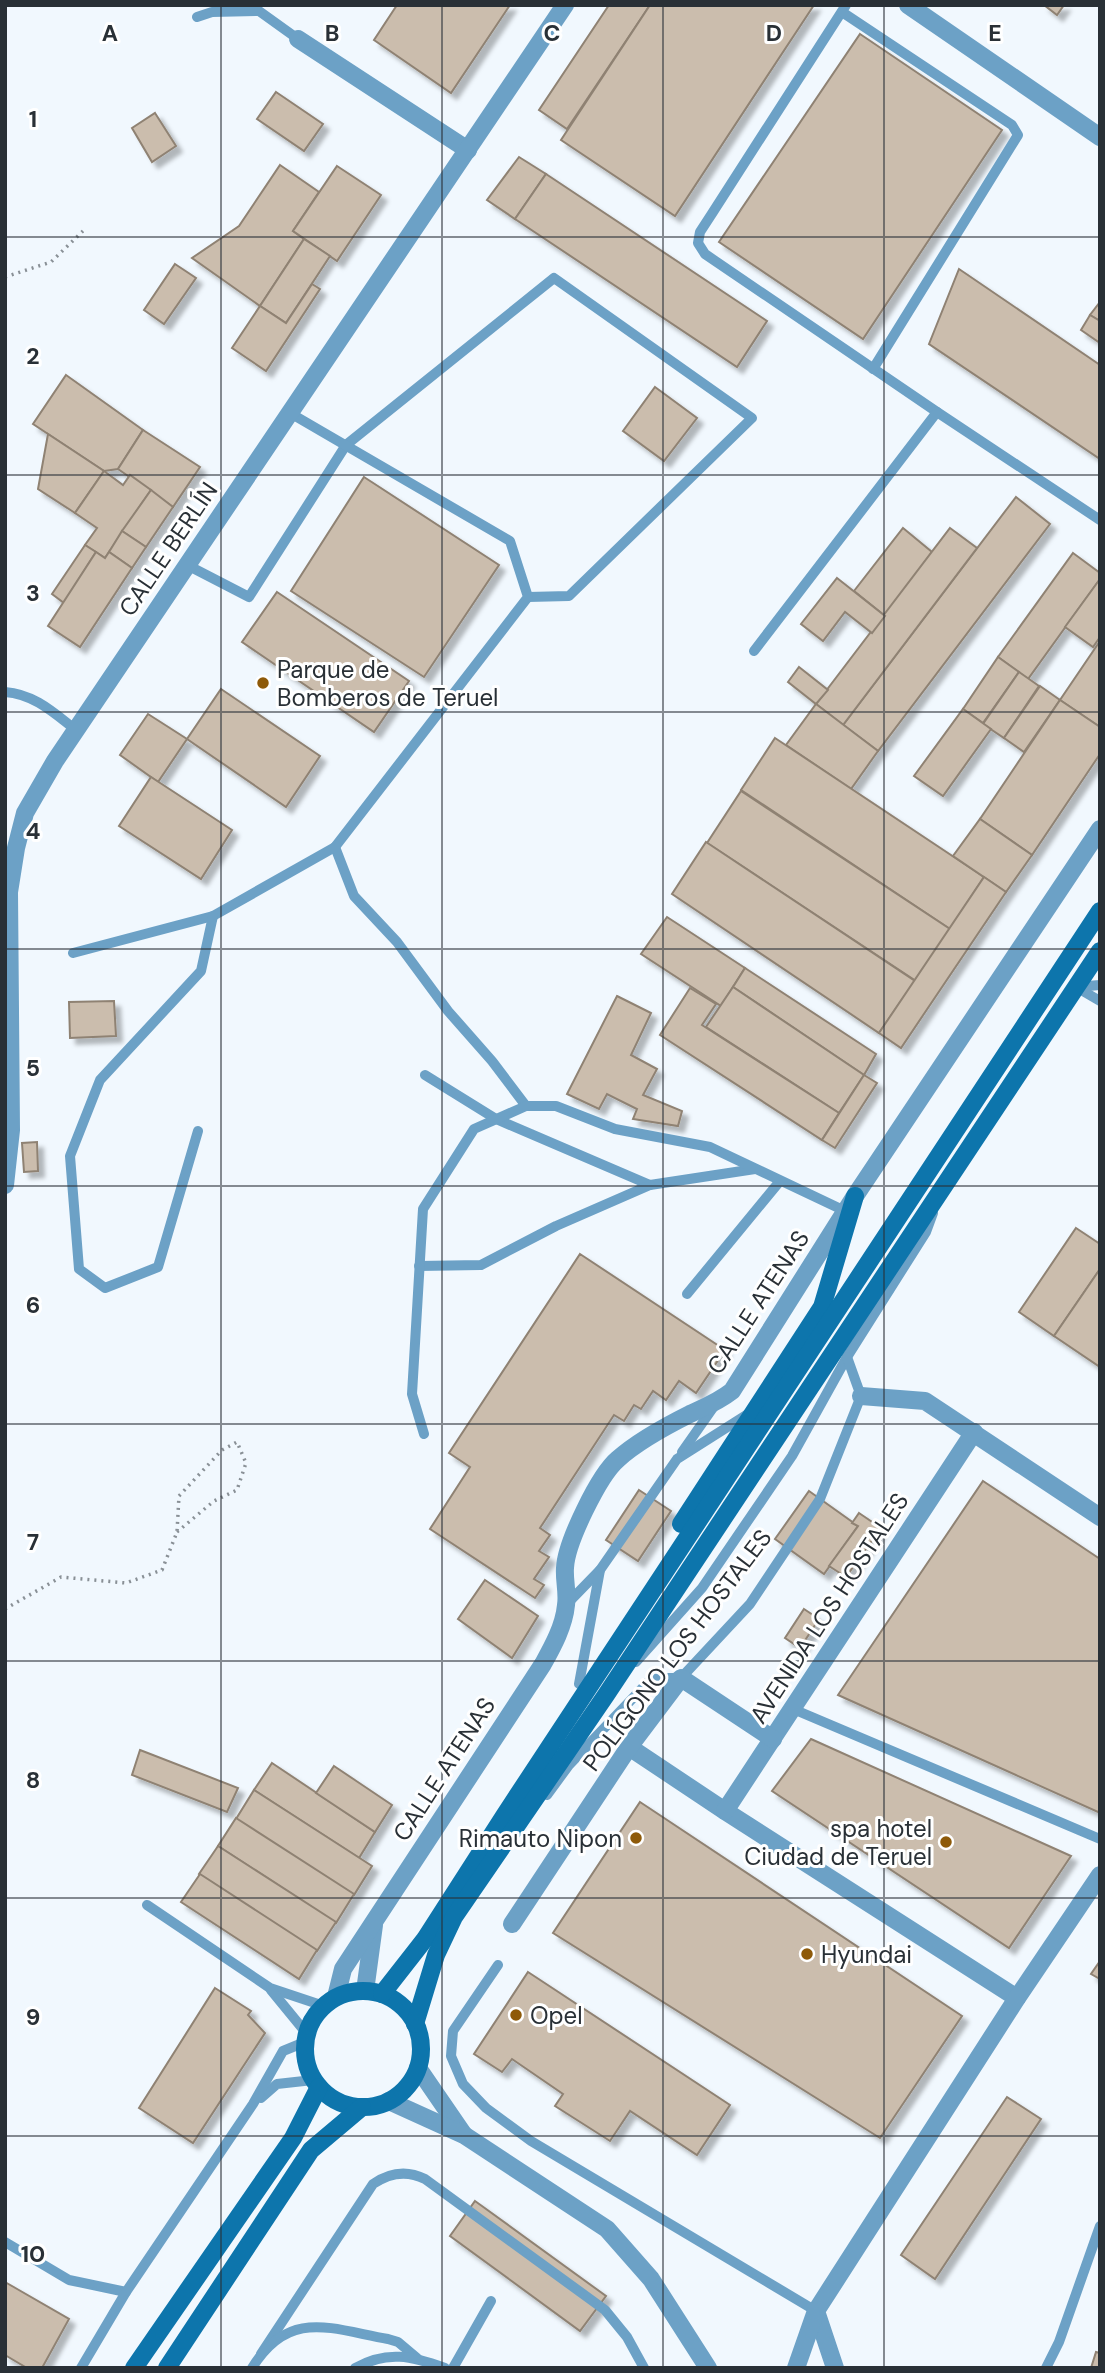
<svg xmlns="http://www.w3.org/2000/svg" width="1105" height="2373" viewBox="0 0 1105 2373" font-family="'DM Sans',sans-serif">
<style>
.building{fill:#cbbdad;stroke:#8f8273;stroke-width:2;filter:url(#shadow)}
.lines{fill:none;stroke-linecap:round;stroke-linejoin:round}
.path{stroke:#899096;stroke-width:3.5;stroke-dasharray:2 5;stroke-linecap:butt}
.service{stroke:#6ca1c6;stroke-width:10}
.minor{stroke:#6ca1c6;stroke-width:18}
.tertiary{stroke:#6ca1c6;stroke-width:18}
.secondary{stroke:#0d75ac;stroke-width:18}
.grid{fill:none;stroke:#293036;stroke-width:2;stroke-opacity:0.55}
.poi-dot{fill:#8e5a09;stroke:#fff;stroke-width:2.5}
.labels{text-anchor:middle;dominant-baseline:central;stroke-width:6;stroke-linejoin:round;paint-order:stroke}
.street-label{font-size:24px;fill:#293036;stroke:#fff}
.poi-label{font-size:24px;fill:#293036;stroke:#fff;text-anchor:start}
.grid-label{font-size:23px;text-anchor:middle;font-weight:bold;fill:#293036;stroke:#fff;stroke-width:6;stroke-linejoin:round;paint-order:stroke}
</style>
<defs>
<filter id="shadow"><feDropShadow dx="6" dy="6" stdDeviation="2" flood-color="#0004"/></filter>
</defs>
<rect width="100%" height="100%" fill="#f1f8fe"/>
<!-- building -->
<g class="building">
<polygon points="397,5 510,5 451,93 374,40"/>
<polygon points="609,5 650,5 567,129 539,110"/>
<polygon points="650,5 814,5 675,216 561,140"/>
<polygon points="1044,5 1064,5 1057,15"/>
<polygon points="860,34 1002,130 863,339 719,242"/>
<polygon points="276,92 323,124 304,151 257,119"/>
<polygon points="155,113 176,146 152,162 132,128"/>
<polygon points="519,157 546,174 515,219 487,200"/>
<polygon points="280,165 319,192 293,231 304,239 260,306 192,258 239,226"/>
<polygon points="337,166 381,195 337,261 293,231"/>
<polygon points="546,174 767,321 737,367 515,219"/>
<polygon points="304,239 330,256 286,323 260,306"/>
<polygon points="175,264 196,278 164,324 144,310"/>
<polygon points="959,269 1100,365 1100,459 929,344"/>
<polygon points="312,284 320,289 266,371 232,348 260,306 286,323"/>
<polygon points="1100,302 1100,321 1090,315"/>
<polygon points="1090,315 1100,321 1100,343 1081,330"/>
<polygon points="66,375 143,430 118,469 104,471 33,424"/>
<polygon points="655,387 697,418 664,461 623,431"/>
<polygon points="143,430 200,467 173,507 118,469"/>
<polygon points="48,434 104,471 75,513 38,489"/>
<polygon points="104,471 123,485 130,475 151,490 105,558 85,545 97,528 75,513"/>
<polygon points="364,477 499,565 424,677 291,591"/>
<polygon points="151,490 173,507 146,547 122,531"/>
<polygon points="1016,497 1050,524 878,751 843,725"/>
<polygon points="903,528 932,552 885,616 854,591"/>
<polygon points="950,528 977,548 843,725 816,704"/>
<polygon points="122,531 146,547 132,568 109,552"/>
<polygon points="85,545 96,552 64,603 52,594"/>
<polygon points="96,552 105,558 109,552 132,568 80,647 48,626"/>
<polygon points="1073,553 1100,573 1100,579 1028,679 998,657"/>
<polygon points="837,578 885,616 872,633 845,612 823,641 801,624"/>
<polygon points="1100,579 1100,637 1093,647 1065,627"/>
<polygon points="277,592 409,681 374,732 242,642"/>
<polygon points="1100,641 1100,727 1060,700"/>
<polygon points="998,657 1019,672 983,723 963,709"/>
<polygon points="799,667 828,690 816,704 788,682"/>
<polygon points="1019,672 1039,686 1004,738 983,724"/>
<polygon points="1040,686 1060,700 1024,752 1004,738"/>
<polygon points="221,689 320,756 286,807 187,739"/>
<polygon points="1060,700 1100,727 1100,754 1032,855 980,819"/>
<polygon points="816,704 878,751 851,789 786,745"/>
<polygon points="963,709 991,729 943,796 914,776"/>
<polygon points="148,714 187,739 158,782 120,755"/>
<polygon points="775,738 984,877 950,929 741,790"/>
<polygon points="151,777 232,830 201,879 119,826"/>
<polygon points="741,791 950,929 916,981 707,843"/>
<polygon points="980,819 1032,855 1006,892 953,856"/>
<polygon points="706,842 915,981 879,1033 672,894"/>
<polygon points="984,877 1006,892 901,1048 879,1033"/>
<polygon points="667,917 745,968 721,1006 641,954"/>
<polygon points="745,968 876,1054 864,1075 733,987"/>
<polygon points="733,987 864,1075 839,1113 706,1027"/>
<polygon points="690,988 716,1004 702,1025 839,1113 822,1140 660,1035"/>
<polygon points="617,996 651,1013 631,1055 657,1069 643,1095 682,1111 678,1126 633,1119 637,1109 607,1094 599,1109 567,1094"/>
<polygon points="114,1001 116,1036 70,1038 69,1002"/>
<polygon points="864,1075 877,1083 835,1148 822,1140"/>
<polygon points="37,1142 38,1171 24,1172 22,1143"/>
<polygon points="1076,1228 1100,1244 1100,1269 1054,1336 1019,1312"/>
<polygon points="580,1254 725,1350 696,1393 679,1381 666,1400 653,1391 641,1409 634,1405 624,1421 614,1415 540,1528 550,1535 539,1551 549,1557 534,1579 544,1585 535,1598 430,1529 470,1467 449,1453"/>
<polygon points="1100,1269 1100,1367 1054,1336"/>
<polygon points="983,1481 1100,1559 1100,1809 1098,1812 838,1695"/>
<polygon points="639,1490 671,1511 638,1561 606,1540"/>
<polygon points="809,1491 858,1526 824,1574 775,1539"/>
<polygon points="859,1513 881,1528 846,1577 829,1566 858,1526 852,1523"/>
<polygon points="485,1580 538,1616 512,1658 458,1619"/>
<polygon points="804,1609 819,1619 800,1648 785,1638"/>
<polygon points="811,1739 1071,1856 1009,1948 772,1791"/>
<polygon points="140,1750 238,1788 227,1812 132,1775"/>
<polygon points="272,1763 375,1832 359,1858 254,1790"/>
<polygon points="334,1766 392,1805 375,1832 316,1793"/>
<polygon points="254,1790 372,1866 354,1895 236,1819"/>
<polygon points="640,1802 962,2016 880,2138 553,1933"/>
<polygon points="236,1818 354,1894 336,1923 218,1846"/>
<polygon points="218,1846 336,1922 317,1951 199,1874"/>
<polygon points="200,1874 317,1950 299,1979 181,1902"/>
<polygon points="1100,1961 1100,1979 1091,1974"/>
<polygon points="528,1972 730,2105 697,2155 630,2111 610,2141 555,2106 563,2094 512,2059 502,2072 474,2054"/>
<polygon points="215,1988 251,2011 248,2015 265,2033 193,2143 139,2108"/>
<polygon points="1007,2097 1041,2119 935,2279 901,2255"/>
<polygon points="475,2201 606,2296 580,2331 450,2236"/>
<polygon points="5,2282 69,2319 42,2368 27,2368 5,2355"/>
<polygon points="1096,2352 1100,2353 1100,2368 1091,2368"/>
</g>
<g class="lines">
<!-- path -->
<g class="path">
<polyline points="5,277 51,262 83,231"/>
<polyline points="5,1609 61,1577 126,1583 162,1570 177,1532 179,1496 222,1450 237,1442 246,1463 237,1490 214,1501 177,1532"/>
</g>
<!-- service -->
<g class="service">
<polyline points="846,5 713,212 700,232 698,243 705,254 937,412 1100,520"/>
<polyline points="842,12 1012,125 1018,135 873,369"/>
<polyline points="197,17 212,12 259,11 298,39"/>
<polyline points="187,565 249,597 346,445 554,278 752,418 569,596 528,597"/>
<polyline points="754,651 937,412"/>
<path d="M5 692C34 694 54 713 76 730"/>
<polyline points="335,847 354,896 397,942 448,1011 492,1061 526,1106"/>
<polyline points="73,953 213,916 335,847 528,597 510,541 290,413"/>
<polyline points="1076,987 1100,1001"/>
<polyline points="1076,987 1100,985"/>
<polyline points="425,1075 496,1119 650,1185 755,1169"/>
<polyline points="198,1131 158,1267 105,1288 79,1269 70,1156 100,1080 201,971 213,916"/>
<polyline points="419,1266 481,1265 556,1226 650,1185"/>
<polyline points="687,1294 780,1181"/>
<polyline points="424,1434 412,1394 423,1209 474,1129 526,1106 556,1106 615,1129 710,1147 845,1211"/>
<polyline points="682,1452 715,1405"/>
<polyline points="566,1605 600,1570"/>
<polyline points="636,1662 702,1588 792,1456 847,1357 926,1232 933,1213"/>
<polyline points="579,1684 600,1570 677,1459 748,1414"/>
<polyline points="793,1709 1100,1839"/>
<polyline points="547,1795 569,1765 652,1678 681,1678 750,1604 820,1499 861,1396 847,1357"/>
<polyline points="147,1905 270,1988 324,2006"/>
<polyline points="498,1965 453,2031 451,2056 463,2084 486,2108 531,2141 816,2311"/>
<polyline points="271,1990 307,2034"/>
<polyline points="261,2098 277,2084 313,2080"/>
<polyline points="5,2242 69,2280 126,2292"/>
<path d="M261 2354 373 2184C389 2173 407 2170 425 2179L605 2310 627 2337 644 2368"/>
<polyline points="81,2368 126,2292 253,2104 283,2051 305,2042"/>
<path d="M252 2368C289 2308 331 2329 388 2339L398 2342 417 2358"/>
<path d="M355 2368C387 2350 412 2356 445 2368"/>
<polyline points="453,2368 491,2301"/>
<polyline points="1046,2368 1059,2342 1100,2226"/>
</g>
<!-- minor -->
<g class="minor">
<polyline points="908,5 1100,137"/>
<polyline points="298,39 468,150"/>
<polyline points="5,1185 11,1130 9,892 16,848 25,813 55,761 565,5"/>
<polyline points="861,1396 925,1401 1100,1517"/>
<polyline points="629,1747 725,1811 1017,1998"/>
<polyline points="725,1811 974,1432"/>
<polyline points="512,1924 629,1747 681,1678 773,1739"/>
<polyline points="365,1991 374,1925"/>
<path d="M336 1997 343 1969 543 1664C553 1646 564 1626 566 1605 568 1593 564 1580 565 1568 566 1543 599 1475 618 1459 638 1441 666 1426 690 1414 705 1407 718 1402 732 1391L855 1196 1100 829"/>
<polyline points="816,2311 835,2368"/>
<polyline points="796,2368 816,2311 1017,1998 1100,1875"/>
</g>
<!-- tertiary -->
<g class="tertiary">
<polyline points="418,2068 464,2135"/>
<polyline points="389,2101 464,2135 607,2229 651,2279 708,2368"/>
</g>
<!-- secondary -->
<g class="secondary">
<polyline points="681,1524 822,1307 855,1196"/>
<circle cx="363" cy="2049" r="58"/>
<polyline points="382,1994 425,1939 504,1816 1100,911"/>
<polyline points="415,2024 436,1955 454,1917 606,1695 1100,951"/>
<polyline points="134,2368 293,2138 319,2087"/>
<polyline points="167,2368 311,2150 362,2107"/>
</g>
</g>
<!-- grid -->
<path class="grid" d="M221 5V2368M442 5V2368M663 5V2368M884 5V2368M5 237H1100M5 475H1100M5 712H1100M5 949H1100M5 1186H1100M5 1424H1100M5 1661H1100M5 1898H1100M5 2136H1100"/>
<!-- markers -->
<g class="poi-dot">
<circle cx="263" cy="683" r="7"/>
<circle cx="636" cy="1838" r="7"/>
<circle cx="946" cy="1842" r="7"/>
<circle cx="807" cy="1954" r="7"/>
<circle cx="516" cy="2015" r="7"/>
</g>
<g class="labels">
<!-- street labels -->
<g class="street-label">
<text transform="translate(168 549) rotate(-56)">CALLE BERLÍN</text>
<text transform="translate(758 1302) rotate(-57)">CALLE ATENAS</text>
<text transform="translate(829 1608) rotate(-57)">AVENIDA LOS HOSTALES</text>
<text transform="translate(677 1650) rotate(-53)">POLÍGONO LOS HOSTALES</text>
<text transform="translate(444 1769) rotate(-57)">CALLE ATENAS</text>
</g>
<!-- poi labels -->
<g class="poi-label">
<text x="277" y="669">Parque de<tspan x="277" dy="28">Bomberos de Teruel</tspan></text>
<text x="932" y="1828" text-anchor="end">spa hotel<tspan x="932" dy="28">Ciudad de Teruel</tspan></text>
<text x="622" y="1838" text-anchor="end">Rimauto Nipon</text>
<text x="821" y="1954">Hyundai</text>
<text x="530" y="2015">Opel</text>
</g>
</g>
<g class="grid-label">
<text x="110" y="41">A</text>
<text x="332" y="41">B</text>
<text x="552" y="41">C</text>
<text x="774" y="41">D</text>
<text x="995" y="41">E</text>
<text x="33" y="127">1</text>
<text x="33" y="364">2</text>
<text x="33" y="601">3</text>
<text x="33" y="839">4</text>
<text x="33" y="1076">5</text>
<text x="33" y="1313">6</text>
<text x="33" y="1550">7</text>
<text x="33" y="1788">8</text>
<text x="33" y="2025">9</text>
<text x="33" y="2262">10</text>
</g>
<!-- border -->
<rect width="1105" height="2373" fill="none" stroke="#293036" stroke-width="14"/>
</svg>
